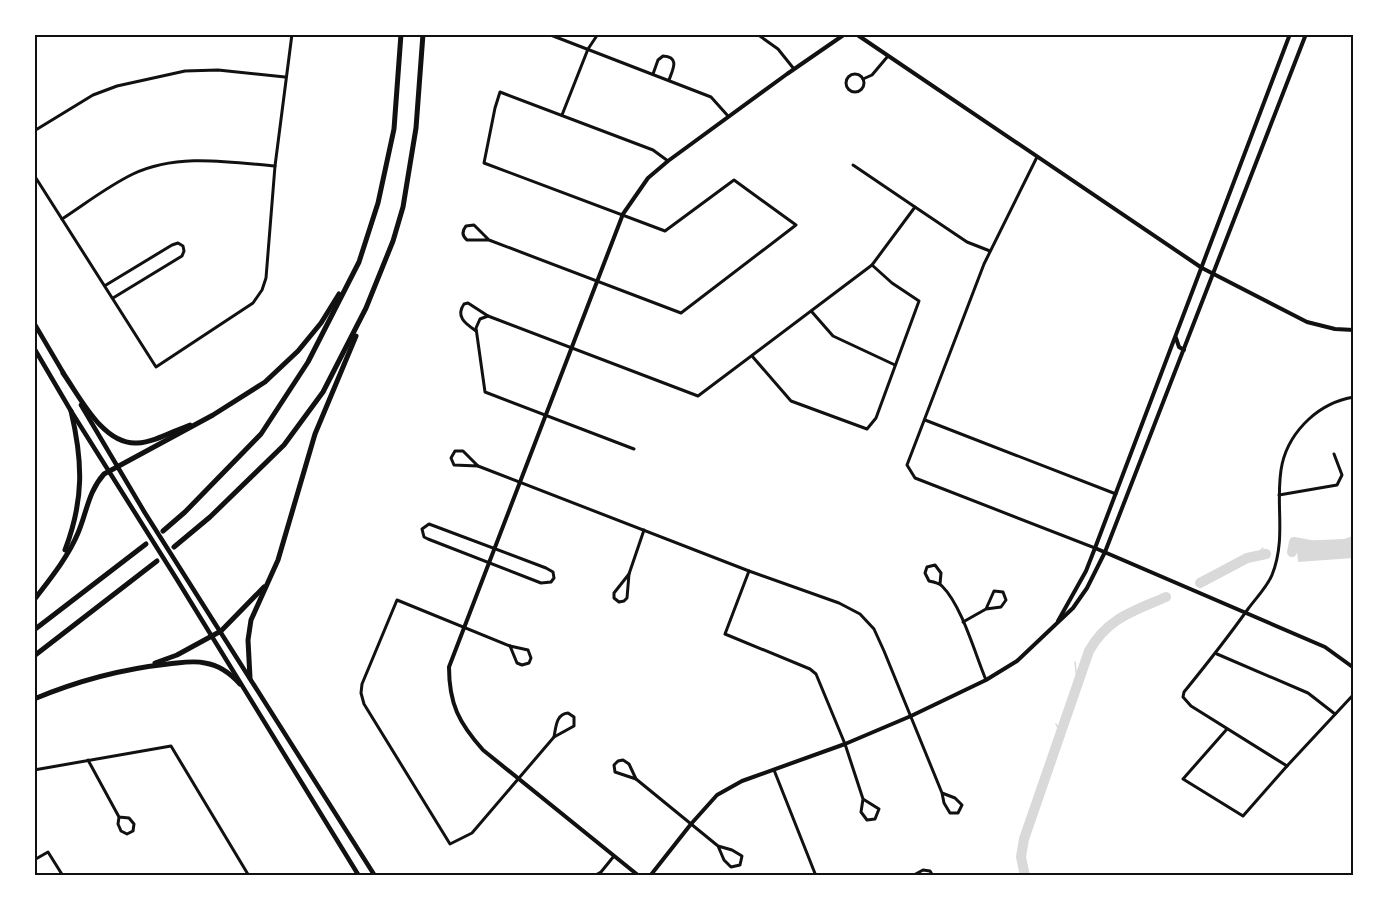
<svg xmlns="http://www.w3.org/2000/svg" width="1388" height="910" viewBox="0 0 1388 910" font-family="Helvetica,sans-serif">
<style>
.water{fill:#d9d9d9}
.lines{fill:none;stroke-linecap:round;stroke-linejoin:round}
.stream{stroke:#d9d9d9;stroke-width:1.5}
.river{stroke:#d9d9d9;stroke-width:10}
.minor{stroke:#111;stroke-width:3}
.tertiary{stroke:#111;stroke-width:4}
.primary{stroke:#111;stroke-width:4.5}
.motorway{stroke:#111;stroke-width:5}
.neatline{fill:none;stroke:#111;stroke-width:2}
</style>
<rect width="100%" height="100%" fill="#fff"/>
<!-- water -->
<polygon class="water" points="1353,536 1353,558 1298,562 1296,541 1344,539"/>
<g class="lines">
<!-- stream -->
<g class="stream">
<polyline points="1255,557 1263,548"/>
<polyline points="1075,662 1078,689"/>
<polyline points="1056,724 1061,734"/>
<polyline points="1056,747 1059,746"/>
</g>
<!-- river -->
<g class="river">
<polyline points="1292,552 1294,542 1310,545"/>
<polyline points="1200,583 1247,558 1266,554"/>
<path d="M1025 876 1021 857 1024 839 1089 651C1107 618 1134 611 1166 597"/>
</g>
<!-- minor -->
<g class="minor">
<polyline points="548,34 711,97 728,116"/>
<polyline points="757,34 778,49 794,69"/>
<circle cx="855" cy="83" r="9"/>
<path d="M653 74 658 60 663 56C680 57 673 69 669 80"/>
<polyline points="863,79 872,75 888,56"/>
<polyline points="562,115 588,49 598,34"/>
<polyline points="34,131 93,95 117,86 185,71 218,70 285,77"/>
<polyline points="1037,157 984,264 907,465 915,478 1095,548"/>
<polyline points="853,165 915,207"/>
<polyline points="34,175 156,367 253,303 262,290 266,278 275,166 292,34"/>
<path d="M62 219C85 204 108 186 133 174 177 153 229 162 275 166"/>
<path d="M489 240H467C462 236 462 231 466 226L474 225 489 240 681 313 796 225 734 180 665 231 484 163 495 108 500 92 653 150 668 161"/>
<polyline points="106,285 172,245 178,243 183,246 184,251 182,256 113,298"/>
<polyline points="812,312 833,336 895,365"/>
<path d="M476 331C466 324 455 317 464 304L468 303 488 316"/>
<polyline points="752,356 791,401 867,429 876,418 919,301 892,283 872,265"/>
<path d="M1354 397C1336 400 1322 407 1309 419 1257 467 1294 520 1272 575 1267 587 1256 598 1248 609 1228 637 1206 665 1184 692L1183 697 1191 706 1287 766 1354 694"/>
<polyline points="925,420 1116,494"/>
<polyline points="634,449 485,392 476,328 480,319 488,316 698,396 872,265 915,207 967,242 990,251"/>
<polygon points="455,451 463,451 478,466 454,465 451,458"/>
<polyline points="478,466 749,571 839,603 860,614 874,629 884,651 942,793 944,803 950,813 958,813 962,805 955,798 942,793"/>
<polyline points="1279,495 1337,485 1342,475 1334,454"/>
<polygon points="429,524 546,568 553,572 554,578 551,582 541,583 428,539 424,537 422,529"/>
<polyline points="749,571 725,634 810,669 816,674 845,744 863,799 861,812 867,820 875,819 879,809 863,799"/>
<polygon points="629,574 627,598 624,601 619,602 614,598 614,593"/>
<polyline points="629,574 644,530"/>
<path d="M940 584 941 573 935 565 927 567 925 573 929 581C934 582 939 583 942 586 962 606 975 654 986 680"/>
<polyline points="963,622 986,609 1001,607 1006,600 1003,592 994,591 986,609"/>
<polyline points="510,646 397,600 362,684 361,693 364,704 450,844 472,833 554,737"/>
<polygon points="510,646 528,650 531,658 529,663 522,665 517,663"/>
<polyline points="1217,654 1308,693 1335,714"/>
<path d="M568 713 574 717V726L554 737C556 727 556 714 568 713Z"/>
<polyline points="1227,729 1183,779 1243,816 1287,766"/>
<polyline points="88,760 119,817 118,824 121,831 127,834 133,831 134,824 129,818 119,817"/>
<polygon points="623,760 629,764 636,779 615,772 614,765 618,761"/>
<polyline points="34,770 171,746 249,876"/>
<polyline points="774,770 816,876"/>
<polyline points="636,779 718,846 732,850 742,856 740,865 731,867 724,860 718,846"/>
<polyline points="34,860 48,852 63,876"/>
<polyline points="594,876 601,872 614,856"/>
<polyline points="912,876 923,870 930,871 933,876"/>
</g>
<!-- tertiary -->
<g class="tertiary">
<polyline points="856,34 1202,268 1307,322 1335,329 1354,330"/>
<polyline points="1176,338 1179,347 1184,350"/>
<polyline points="1095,548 1325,647 1354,668"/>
<polyline points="1058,621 1086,571 1095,548 1290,34"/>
<path d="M639 876 483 750C459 723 449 704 449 667L623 214 648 178 668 161 787 74 845 34"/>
<polyline points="650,876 691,824 717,795 742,781 845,744 911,716 986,680 1017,661 1073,608 1087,588 1105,552 1306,34"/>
</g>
<!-- primary -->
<g class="primary">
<polyline points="34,323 64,374"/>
<polyline points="34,348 71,411 176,578 359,876"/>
<polyline points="81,405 145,513 375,876"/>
</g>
<!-- motorway -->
<g class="motorway">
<path d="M63 373C80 397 103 445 137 443 155 442 173 431 190 425"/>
<polyline points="163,531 185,512 261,434 308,362 359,262 378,203 394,129 401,34"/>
<polyline points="174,547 210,517 284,445 323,392 366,308 393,241 403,207 416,128 423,34"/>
<path d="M65 550C84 500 83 462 71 411"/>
<path d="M34 600C50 579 68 557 78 533 87 512 88 492 104 474L213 415 265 382 298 351 321 323 339 294"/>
<polyline points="34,630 146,544"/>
<polyline points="34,656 157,561"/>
<polyline points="155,663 177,655 221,631 264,587"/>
<polyline points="250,678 248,640 251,620 278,560 315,434 356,336"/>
<path d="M34 699C77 681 122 669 168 664 180 663 193 660 205 663 218 665 231 674 240 684"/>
</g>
</g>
<!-- border -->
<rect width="1388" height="910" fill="none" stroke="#ffffff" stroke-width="72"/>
<rect x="36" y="36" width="1316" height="838" class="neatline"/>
</svg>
